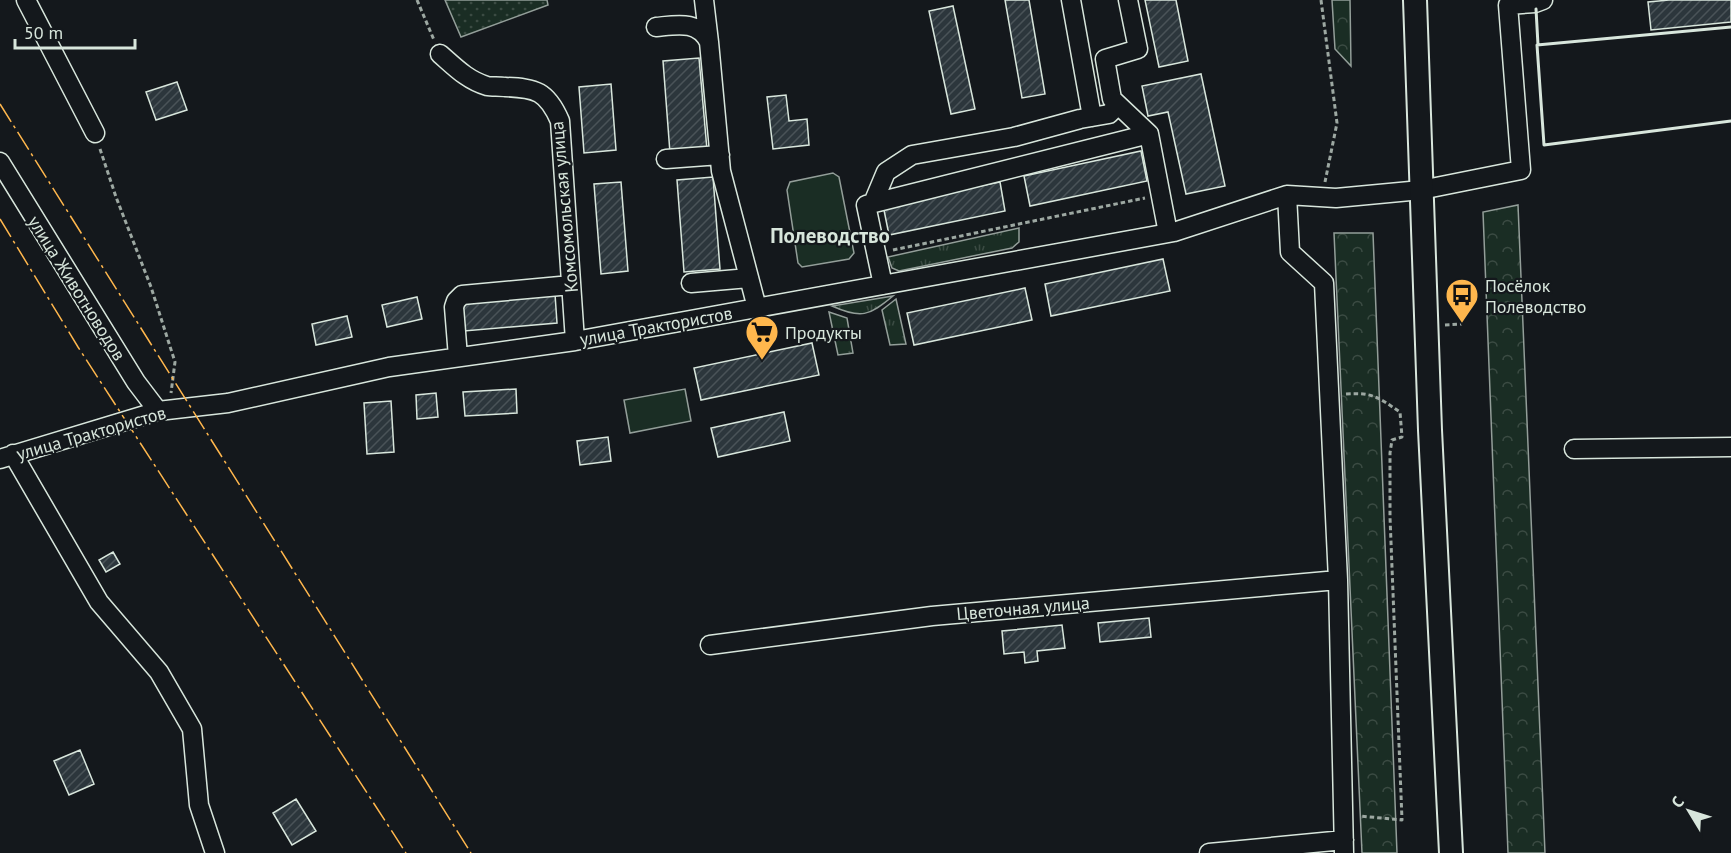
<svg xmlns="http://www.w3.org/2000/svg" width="1731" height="853" font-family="'PT Sans',sans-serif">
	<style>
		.grass { fill: url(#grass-tufts); stroke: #939e99; stroke-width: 1.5 }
		.forest { fill: url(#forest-crowns); stroke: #939e99; stroke-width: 1.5 }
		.garden { fill: url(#garden-dots); stroke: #939e99; stroke-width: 1.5 }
		.pitch { fill: #1a2d24; stroke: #939e99; stroke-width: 1.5 }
		.building { fill: url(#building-hatch); stroke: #d8e6dc; stroke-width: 1.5 }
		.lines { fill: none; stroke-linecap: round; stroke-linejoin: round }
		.minor-casing { stroke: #d8e6dc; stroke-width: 21 }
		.major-casing { stroke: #d8e6dc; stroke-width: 26 }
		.path { stroke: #9da8a2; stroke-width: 3; stroke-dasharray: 4.5 3; stroke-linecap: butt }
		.minor { stroke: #14181c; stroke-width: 18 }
		.major { stroke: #14181c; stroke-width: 22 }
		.wall { stroke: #d8e6dc; stroke-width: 3 }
		.power { stroke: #ffb74d; stroke-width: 1.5; stroke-dasharray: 21 4.5 3 4.5; stroke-linecap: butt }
		.labels { text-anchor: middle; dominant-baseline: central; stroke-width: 4.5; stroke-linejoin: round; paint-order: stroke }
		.street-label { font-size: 18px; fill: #d8e6dc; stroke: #14181c }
		.poi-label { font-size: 18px; fill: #d8e6dc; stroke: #14181c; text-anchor: start }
		.quarter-label { font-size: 21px; font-weight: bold; fill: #d8e6dc; stroke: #14181c }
	</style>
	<defs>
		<pattern id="grass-tufts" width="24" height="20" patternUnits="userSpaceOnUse" patternTransform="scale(1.5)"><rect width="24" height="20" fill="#1a2d24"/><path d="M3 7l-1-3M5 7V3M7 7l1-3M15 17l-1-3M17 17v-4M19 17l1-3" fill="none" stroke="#3b4b43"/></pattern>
		<pattern id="forest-crowns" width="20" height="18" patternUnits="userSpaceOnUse" patternTransform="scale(1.5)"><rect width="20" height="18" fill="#1a2d24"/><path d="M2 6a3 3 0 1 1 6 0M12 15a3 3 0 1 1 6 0" fill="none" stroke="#3b4b43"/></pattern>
		<pattern id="garden-dots" width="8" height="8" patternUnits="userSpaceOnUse" patternTransform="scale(1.5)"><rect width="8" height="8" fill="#1a2d24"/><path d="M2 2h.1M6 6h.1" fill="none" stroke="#3b4b43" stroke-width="1.8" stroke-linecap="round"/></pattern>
		<pattern id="building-hatch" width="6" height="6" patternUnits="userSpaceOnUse" patternTransform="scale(1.5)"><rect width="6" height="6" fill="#2c363c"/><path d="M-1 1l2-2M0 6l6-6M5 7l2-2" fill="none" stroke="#4a5358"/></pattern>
	</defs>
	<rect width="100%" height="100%" fill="#14181c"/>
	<!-- grass -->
	<path class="grass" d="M1019,228v14l-7,6 -113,23 -7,-3 -4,-11z
		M893,296c-24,20 -32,23 -61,10z
		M896,299l10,45 -16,1 -8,-35z
		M829,312l18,6 6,35 -15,2z"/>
	<!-- forest -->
	<path class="forest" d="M1332,0h18l1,66 -16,-17z
		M1518,205l27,648h-37l-25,-641z
		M1334,233h39l24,620h-35z"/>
	<!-- garden -->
	<path class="garden" d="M445,0h102l1,5 -87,32z"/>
	<!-- pitch -->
	<path class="pitch" d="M833,173l6,4 15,76 -5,6 -47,8 -4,-4 -11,-73 3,-8z
		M685,389l6,32 -61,12 -6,-33z"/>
	<!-- building -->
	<path class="building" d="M1005,0h24l16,94 -23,4z
		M1145,0h31l12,61 -29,6z
		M1669,0h62v22l-80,8 -3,-28z
		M953,6l22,103 -24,5 -22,-103z
		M699,58l8,92 -37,3 -7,-92z
		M1201,74l24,112 -39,8 -18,-82 -20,4 -6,-30z
		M177,82l10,28 -31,10 -10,-28z
		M611,84l5,66 -32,3 -5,-66z
		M786,95l3,26 18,-2 2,26 -36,4 -6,-52z
		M1141,151l6,30 -117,25 -6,-30z
		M713,177l7,92 -36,3 -7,-92z
		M621,182l7,89 -27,3 -7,-90z
		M1000,182l5,29 -116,24 -6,-30z
		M1163,259l7,32 -119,25 -6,-32z
		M1025,288l7,32 -118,25 -7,-32z
		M555,294l2,29 -93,8 -2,-29z
		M417,297l5,22 -35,8 -5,-22z
		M347,316l5,21 -36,8 -4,-21z
		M812,343l7,32 -118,25 -7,-32z
		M516,389l1,24 -52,3 -2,-24z
		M436,393l2,24 -21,2 -1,-24z
		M391,401l3,51 -27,2 -3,-51z
		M784,412l6,29 -72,16 -7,-29z
		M608,437l3,24 -31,4 -3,-24z
		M113,552l7,12 -14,8 -7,-12z
		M1149,618l2,19 -51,5 -2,-19z
		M1062,625l3,23 -28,3 1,10 -13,2 -1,-11 -20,2 -2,-23z
		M80,750l14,34 -25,11 -15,-34z
		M296,799l20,32 -24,14 -19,-32z"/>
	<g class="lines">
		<!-- minor casing -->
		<g class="minor-casing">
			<path id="minor" d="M26,0l69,133
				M704,0l5,42
				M1071,0l21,117
				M1128,0l10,49 -33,10 7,40 37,35
				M656,27c21,-2 42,-7 53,15l12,129 36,137
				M440,54c15,13 27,26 47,32 5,1 12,0 18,1 31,1 42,4 55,34l15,220
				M666,159l54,-4
				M0,162l136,220 22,29
				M1287,195l3,57 34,31 14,297 6,273
				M873,203l13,-31 26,-17 102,-18 66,-18 29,-5 9,-9
				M691,283l58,-5
				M883,285l-17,-80 283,-71 19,99
				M458,357l-4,-50 2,-6 6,-6 109,-10
				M1574,449l157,-2
				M13,454l86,148 60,70 33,57 7,76 16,48
				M0,459l158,-48 70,-8 161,-36 186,-26 599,-109 113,-37 49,3 85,-8 100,-20 -13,-165 27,-2 8,-3
				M710,645l222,-29 406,-36
				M1209,853l135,-13"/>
		</g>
		<!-- major casing -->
		<g class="major-casing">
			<path id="major" d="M1415,0l15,430 21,423"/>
		</g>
		<!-- path -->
		<path class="path" d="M417,0l17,40
			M1321,0l16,123 -12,59
			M100,149l16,48 35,90 24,75 -4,31
			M893,250l252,-52
			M1445,325l17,-1
			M1346,394c27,-2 33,4 54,18l2,25 -10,3 -2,13v64l12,303 -42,-4"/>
		<!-- minor -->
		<use href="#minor" class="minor"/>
		<!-- major -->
		<use href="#major" class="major"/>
		<!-- wall -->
		<path class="wall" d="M1536,9l2,36
			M1731,27l-194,18 7,100 187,-24"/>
		<!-- power -->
		<path class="power" d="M0,104l471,749
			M0,219l78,128 328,506"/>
	</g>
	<!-- icons -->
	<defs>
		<g id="bus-pin" transform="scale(1.725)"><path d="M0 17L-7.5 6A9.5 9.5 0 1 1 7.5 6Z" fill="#ffb74d" stroke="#14181c"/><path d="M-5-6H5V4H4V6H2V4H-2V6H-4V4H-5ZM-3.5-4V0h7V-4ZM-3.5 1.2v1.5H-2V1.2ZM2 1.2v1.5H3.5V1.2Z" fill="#111"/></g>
		<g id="supermarket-pin" transform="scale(1.725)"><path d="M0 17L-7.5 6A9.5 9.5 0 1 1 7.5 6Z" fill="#ffb74d" stroke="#14181c"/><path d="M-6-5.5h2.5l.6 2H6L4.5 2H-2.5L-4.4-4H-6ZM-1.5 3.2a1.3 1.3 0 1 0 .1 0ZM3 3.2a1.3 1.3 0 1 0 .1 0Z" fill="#111"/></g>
	</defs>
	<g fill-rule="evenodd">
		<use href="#bus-pin" x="1462" y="295"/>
		<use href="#supermarket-pin" x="762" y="332"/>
	</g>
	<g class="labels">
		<!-- street labels -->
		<g class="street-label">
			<text transform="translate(564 207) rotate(-95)">Комсомольская улица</text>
			<text transform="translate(77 288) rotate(58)">улица Животноводов</text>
			<text transform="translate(656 326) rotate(-10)">улица Трактористов</text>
			<text transform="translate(91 433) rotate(-16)">улица Трактористов</text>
			<text transform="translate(1023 608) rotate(-5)">Цветочная улица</text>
		</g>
		<!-- poi labels -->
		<g class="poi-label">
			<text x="1485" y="285">Посёлок<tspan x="1485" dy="21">Полеводство</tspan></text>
			<text x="785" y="332">Продукты</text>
		</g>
		<!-- quarter labels -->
		<g class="quarter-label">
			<text x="830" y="235">Полеводство</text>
		</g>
	</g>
	<!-- north arrow -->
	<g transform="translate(1689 811) rotate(308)" stroke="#14181c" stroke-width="4.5" paint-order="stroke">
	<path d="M0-4.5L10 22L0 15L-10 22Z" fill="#d8e6dc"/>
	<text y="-9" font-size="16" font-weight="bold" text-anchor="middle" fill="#d8e6dc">С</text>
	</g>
	<!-- scale -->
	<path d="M15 39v9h120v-9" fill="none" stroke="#d8e6dc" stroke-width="3"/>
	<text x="24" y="39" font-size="18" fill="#d8e6dc" stroke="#14181c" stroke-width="4.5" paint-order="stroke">50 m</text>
</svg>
